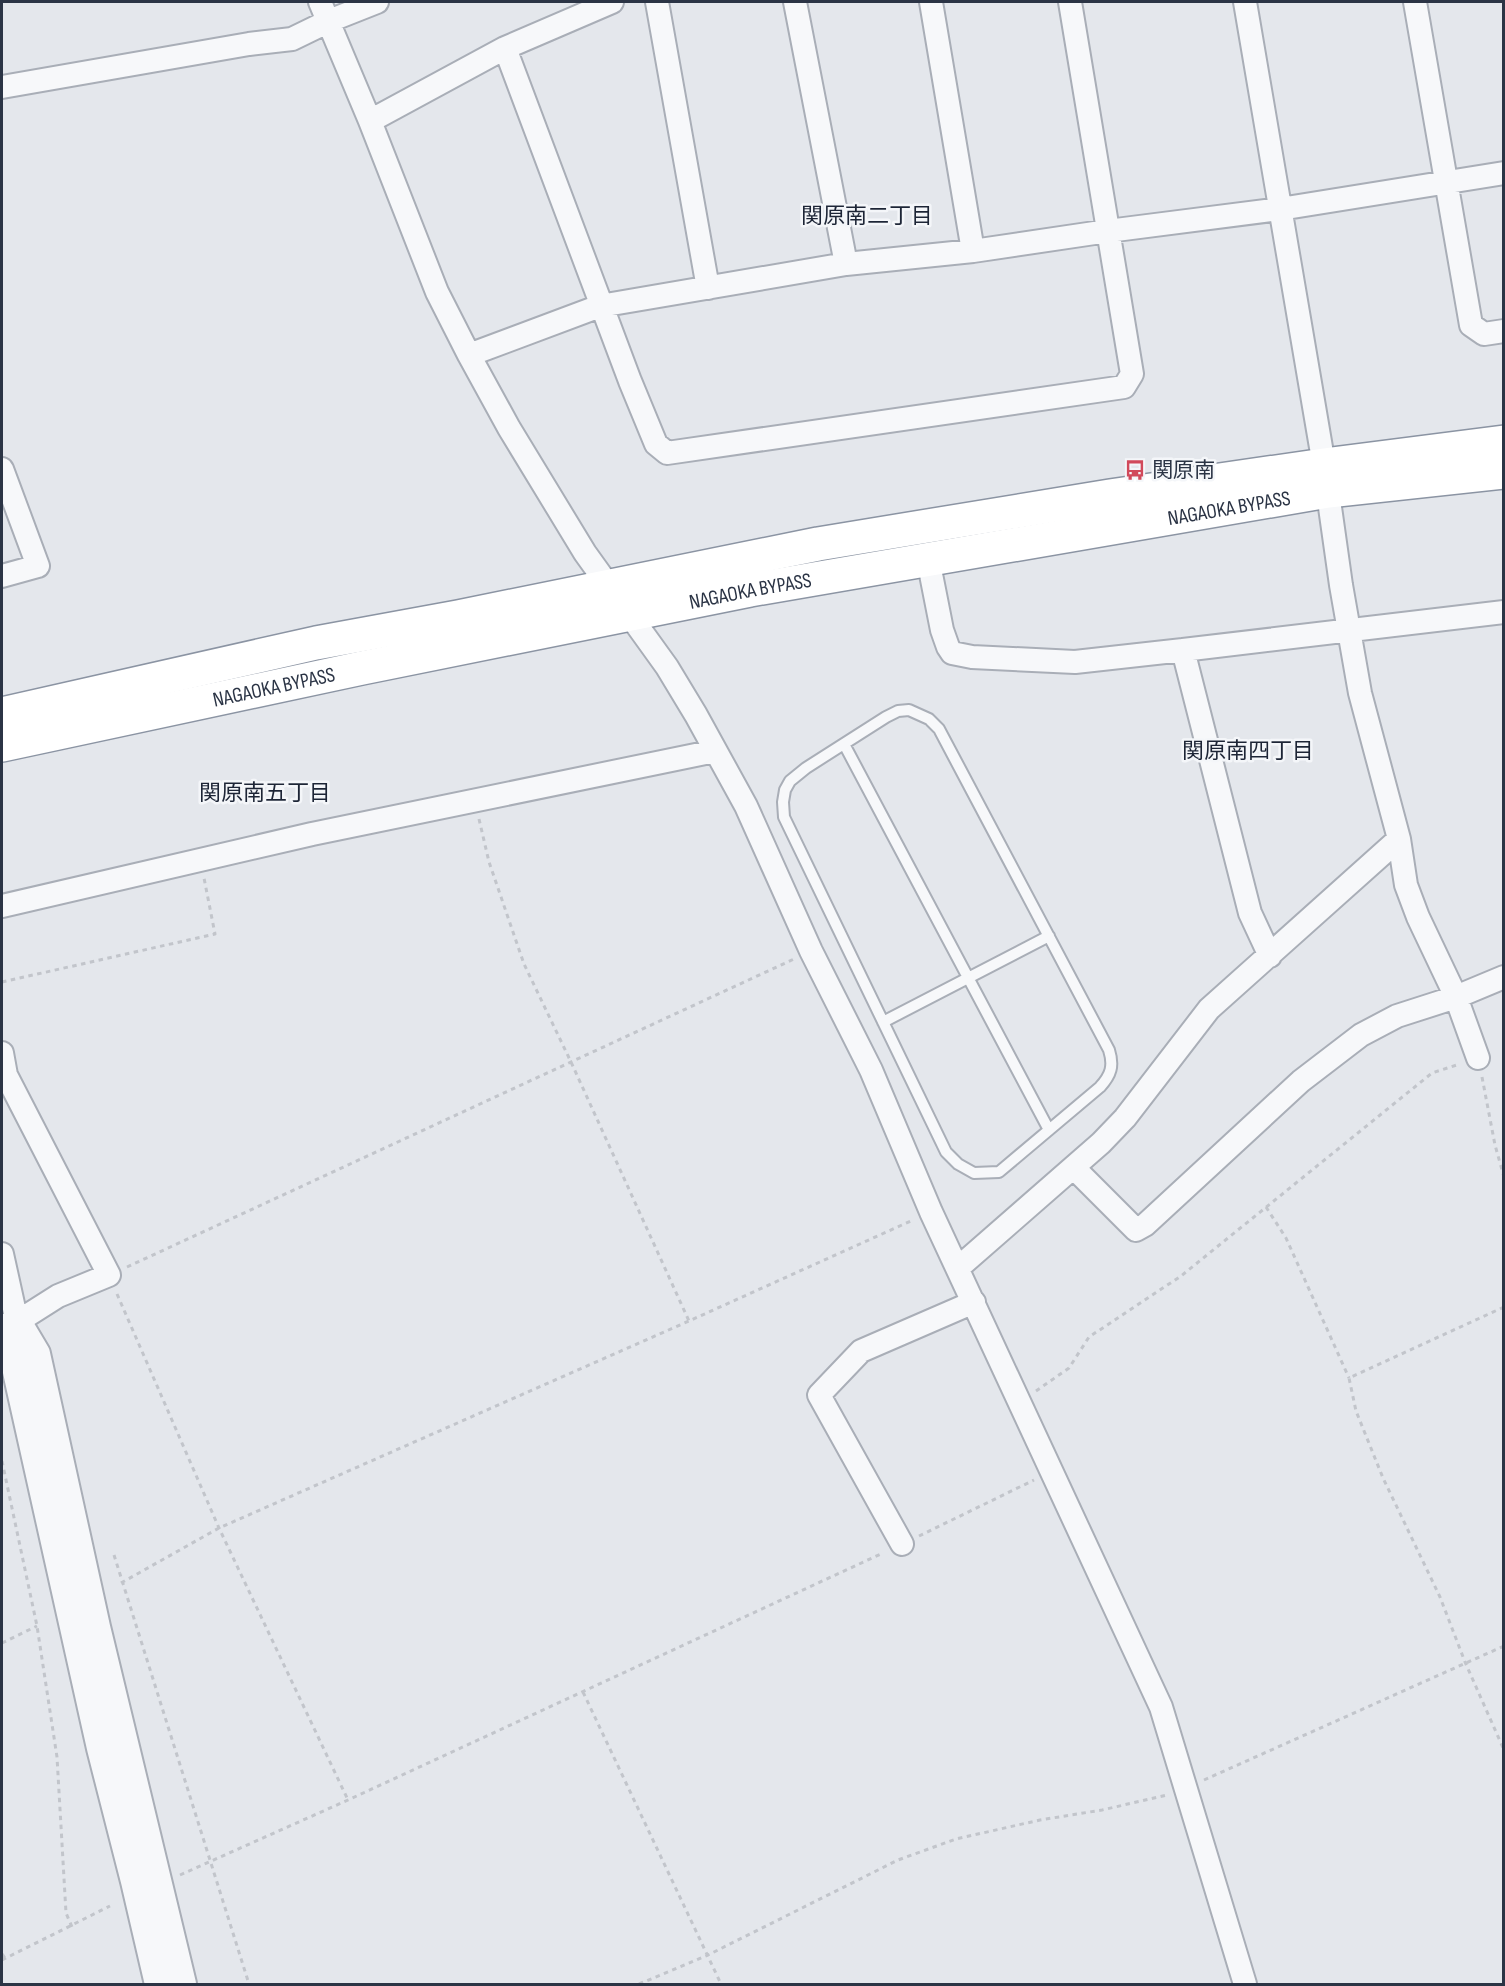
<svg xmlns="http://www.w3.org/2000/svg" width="1505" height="1986" font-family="'Sofia Sans Condensed','Noto Sans JP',sans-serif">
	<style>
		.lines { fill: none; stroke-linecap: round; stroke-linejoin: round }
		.service-casing { stroke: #a9aeb7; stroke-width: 14 }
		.minor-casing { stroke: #a9aeb7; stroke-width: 26 }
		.tertiary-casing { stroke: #a9aeb7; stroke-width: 32 }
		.trunk-casing { stroke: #8b94a3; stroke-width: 36 }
		.path { stroke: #c2c5cb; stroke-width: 3; stroke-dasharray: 4.5 4.5; stroke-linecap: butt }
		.service { stroke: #f7f8fa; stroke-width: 10 }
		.minor { stroke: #f7f8fa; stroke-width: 22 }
		.tertiary { stroke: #f7f8fa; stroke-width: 28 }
		.trunk { stroke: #fff; stroke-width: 33 }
		.labels { text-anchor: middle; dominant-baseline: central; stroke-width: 5; stroke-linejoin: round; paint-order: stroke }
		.poi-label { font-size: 21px; fill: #2b3445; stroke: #f4f6f9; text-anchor: start }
		.street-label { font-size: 21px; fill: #2b3445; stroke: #f4f6f9 }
		.neighbourhood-label { font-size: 22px; fill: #1d2536; stroke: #f4f6f9 }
	</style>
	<rect width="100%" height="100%" fill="#e4e7ec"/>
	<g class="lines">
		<!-- service casing -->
		<g class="service-casing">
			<path id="service" d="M909,710l20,9 10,10 170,321c5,16 2,25 -9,37l-101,85 -25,1 -16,-9 -12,-12 -162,-335 -1,-15 2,-12 5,-9 16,-13 80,-51 12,-6z
				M844,744l205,386
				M883,1022l166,-86"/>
		</g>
		<!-- minor casing -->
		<g class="minor-casing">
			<path id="minor" d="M320,2l50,119 67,171 32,63 40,73 76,125 82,114 29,48 50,91 65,145 60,119 60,142 230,495 84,277
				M657,2l51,286
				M795,2l51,262
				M931,2l42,249
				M1245,2l79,463 17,120 19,108 39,146 7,46 12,32 38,80 22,61
				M1415,2l56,323 13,9 20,-3
				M505,48l125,333 26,63 11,9 457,-66 8,-13 -62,-372
				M2,87l247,-43 43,-5 37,-18 48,-19
				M370,121l135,-73 107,-46
				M469,355l131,-49 246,-42 127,-13 135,-20 172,-22 224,-36
				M2,469l36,97 -36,10
				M928,559l14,71 6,17 4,6 20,4 103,5 108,-12
				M2,906l310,-72 403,-83
				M1270,956l-20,-43 -67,-263 321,-38
				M2,1053l4,22 103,200 -51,21 -41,26 -15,3
				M1074,1168l62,62 9,-5 156,-144 60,-46 36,-19 59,-19 48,-20
				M2,1254l15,68
				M958,1268l143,-125 24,-25 84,-109 190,-170
				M902,1544l-83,-149 42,-44 113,-49"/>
		</g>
		<!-- tertiary casing -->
		<g class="tertiary-casing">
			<path id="tertiary" d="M17,1322l19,32 60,273 86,357
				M17,1322l-1,45 85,381 34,133 24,103"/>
		</g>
		<!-- trunk casing -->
		<g class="trunk-casing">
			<g id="trunk">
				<path d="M2,714l314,-71 142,-26 360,-73 292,-48 214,-31 180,-23"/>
				<path id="s1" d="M2,745l360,-77 388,-78 578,-99 176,-19"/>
			</g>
		</g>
		<!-- path -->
		<path class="path" d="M479,819l10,43 35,102 47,98 118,259
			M2,982l213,-48 -11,-56
			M1482,1077l13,68 9,32
			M1266,1207l20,31 63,140
			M127,1267l667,-308
			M117,1294l102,234 129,272
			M1504,1307l-155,71 7,33 27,67 57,119 25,65 39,88
			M1036,1391l33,-23 20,-31 92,-61 251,-203 28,-9
			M2,1461l35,165 20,131 9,156 6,14
			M919,1536l115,-56
			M114,1555l135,429
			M121,1583l98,-55 470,-207 224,-101
			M2,1643l35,-17
			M583,1692l138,292
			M1204,1780l300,-134
			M180,1875l168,-75 535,-247
			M2,1954l3,4
			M2,1960l108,-54
			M639,1984l69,-29 190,-95 58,-21 84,-19 62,-10 65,-15"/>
		<!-- service -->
		<use href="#service" class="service"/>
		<!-- minor -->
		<use href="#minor" class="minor"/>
		<!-- tertiary -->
		<use href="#tertiary" class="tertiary"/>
		<!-- trunk -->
		<use href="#trunk" class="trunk"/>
	</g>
	<!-- icons -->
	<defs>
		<g id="bus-bare" transform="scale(1.62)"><path d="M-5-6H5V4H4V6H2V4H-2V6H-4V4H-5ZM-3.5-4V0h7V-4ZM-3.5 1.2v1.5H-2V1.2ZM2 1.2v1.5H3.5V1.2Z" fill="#d1495b" stroke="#f4f6f9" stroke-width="2.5" paint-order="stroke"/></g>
	</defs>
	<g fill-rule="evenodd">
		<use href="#bus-bare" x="1135" y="470"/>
	</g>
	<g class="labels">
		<!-- poi labels -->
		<g class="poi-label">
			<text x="1152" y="470">関原南</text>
		</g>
		<!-- street labels -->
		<g class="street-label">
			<text stroke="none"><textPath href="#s1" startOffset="1250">NAGAOKA BYPASS</textPath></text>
			<text stroke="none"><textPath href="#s1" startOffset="764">NAGAOKA BYPASS</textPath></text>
			<text stroke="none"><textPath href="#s1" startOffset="278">NAGAOKA BYPASS</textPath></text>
		</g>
		<!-- neighbourhood labels -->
		<g class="neighbourhood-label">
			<text x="867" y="216">関原南二丁目</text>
			<text x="1248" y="751">関原南四丁目</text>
			<text x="265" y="793">関原南五丁目</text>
		</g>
	</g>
	<!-- border -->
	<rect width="1505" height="1986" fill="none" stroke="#2b3445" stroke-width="6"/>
</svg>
